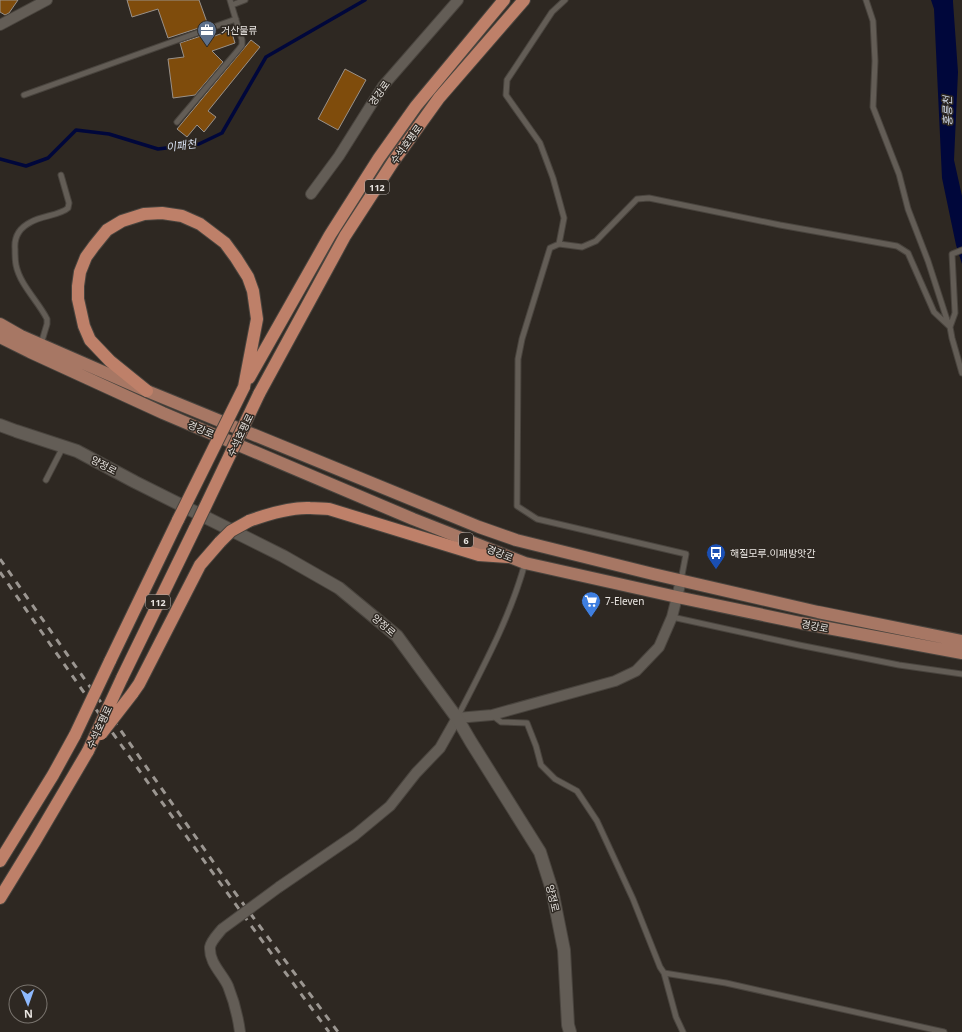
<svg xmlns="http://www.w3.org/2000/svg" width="962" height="1032" font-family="'Noto Sans','Noto Sans KR',sans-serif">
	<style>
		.water { fill: #00073b }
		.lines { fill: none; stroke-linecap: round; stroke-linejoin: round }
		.stream { stroke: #00073b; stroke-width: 3.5 }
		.building { fill: #7f4c0c; stroke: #99918a }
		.service-casing { stroke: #49443e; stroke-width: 7 }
		.minor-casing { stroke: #49443e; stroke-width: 12 }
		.secondary-casing { stroke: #49443e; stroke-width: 14 }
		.primary-casing { stroke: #49443e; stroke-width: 14 }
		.trunk-casing { stroke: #49443e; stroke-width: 14 }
		.service { stroke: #635d56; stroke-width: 5 }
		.minor { stroke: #635d56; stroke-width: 10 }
		.secondary { stroke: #635d56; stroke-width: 12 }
		.primary { stroke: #a77764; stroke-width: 12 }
		.trunk { stroke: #be8069; stroke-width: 12 }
		.rail { stroke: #9b9691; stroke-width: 3; stroke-dasharray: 7 7; stroke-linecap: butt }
		.minor-bridge-casing { stroke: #49443e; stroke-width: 12; stroke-linecap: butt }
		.trunk-bridge-casing { stroke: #49443e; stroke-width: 14; stroke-linecap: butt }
		.minor-bridge { stroke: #635d56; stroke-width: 10 }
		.trunk-bridge { stroke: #be8069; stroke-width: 12 }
		.labels { text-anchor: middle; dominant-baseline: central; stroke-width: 3; stroke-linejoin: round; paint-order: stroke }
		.shield { fill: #2e2822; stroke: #b1aca8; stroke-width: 1 }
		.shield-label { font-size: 9px; font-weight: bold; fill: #e9e5e1 }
		.poi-label { font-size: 10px; fill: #e9e5e1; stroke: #2e2822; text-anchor: start }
		.street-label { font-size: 10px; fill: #e9e5e1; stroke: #2e2822 }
		.water-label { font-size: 11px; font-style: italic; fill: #d5deef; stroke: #2e2822 }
	</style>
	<rect width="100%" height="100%" fill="#2e2822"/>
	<!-- water -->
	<path class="water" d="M931,0h22v2l5,70 -4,88 8,36v68l-6,-19 -14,-67 -8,-169z"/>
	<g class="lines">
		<!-- stream -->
		<path class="stream" d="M0,159l26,7 22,-8 28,-28 33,4 49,15 41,-5 23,-11 44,-76 99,-57"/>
	</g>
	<!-- building -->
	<path class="building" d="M0,0h18l-9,13 -4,2 -5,-3z
		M127,0h72l9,25 -40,13 -10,-29 -26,8z
		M231,30l4,13 -23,8 11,11 -28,33 -22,3 -5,-39 16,-2 -4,-14 30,-10 2,4z
		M251,40l9,7 -52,64 8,6 -12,15 -7,-7 -10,12 -10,-8z
		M345,69l21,11 -28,50 -20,-11z"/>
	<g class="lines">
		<!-- service casing -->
		<g class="service-casing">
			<path id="service" d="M866,0l7,21 2,40 -2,46 26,67 9,35 20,52 21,65
				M232,5l13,-5
				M24,95l212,-76
				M177,122l62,-73 3,-4v-5l-12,-40
				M559,244l5,-26 -11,-40 -13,-35 -34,-48 1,-15 45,-68 13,-12
				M962,250l-10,4 3,59 -5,14 2,11 10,35
				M41,344l6,-20v-5c-9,-18 -27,-34 -31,-54 -1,-5 -1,-11 -1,-16 -1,-12 4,-21 16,-27 10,-6 30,-7 37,-14l1,-5 -8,-28
				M46,480l17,-33
				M681,580l5,-26 -149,-35 -20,-13 1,-147 4,-20 28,-91 9,-4 23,3 14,-6 41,-42 12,-1 131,27 117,21 11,7 26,59 16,15
				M672,617l127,28 100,20 63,9
				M492,715l9,7 26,1 9,23 5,19 14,14 22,12 20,30 36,78 27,68 4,6 62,10 218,49
				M457,718c26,-51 53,-100 68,-155
				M664,973l12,44 7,15"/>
		</g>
		<!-- minor casing -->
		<g class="minor-casing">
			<path id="minor" d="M0,25l47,-25
				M311,194l28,-38 44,-70 75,-86
				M279,887l76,-52 35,-29 26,-33 24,-25 17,-30 35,-3 123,-34 21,-10 23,-24 13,-30 5,-20 4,-17
				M222,929c-4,5 -11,12 -12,18 -1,16 12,26 18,39 6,15 10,31 12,46"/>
		</g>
		<!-- secondary casing -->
		<g class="secondary-casing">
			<path id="secondary" d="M0,425l16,6 61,20 58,31 148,74 56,32 58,48 60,82 14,24 69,110 12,38 12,60 4,75 2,7"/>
		</g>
		<!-- primary casing -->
		<g class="primary-casing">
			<path id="primary" d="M0,324l21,12 126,55 332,136 37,13 137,34 165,38 144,29
				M0,337l30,15 133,61 250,106 112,44 152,34 124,26 161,30"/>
		</g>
		<!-- trunk casing -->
		<g class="trunk-casing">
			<path id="trunk" d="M249,378l81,-143 49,-77 37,-52 88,-106
				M147,391l-37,-30 -20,-21 -6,-14 -6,-27v-13l2,-14 6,-15 8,-11 13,-16 15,-9 22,-7 18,-1 20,3 18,8 25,19 11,15 12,19 5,14 4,28 -13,68
				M259,394l86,-158 48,-74 46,-64 85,-98
				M249,521c19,-7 41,-14 61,-13 7,0 13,1 19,1l150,46 29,2
				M110,661l68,-141
				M122,678l73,-150
				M132,694l7,-10 61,-119 20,-23
				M0,861l53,-86 22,-40
				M0,898l35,-57 53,-90"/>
		</g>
		<!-- service -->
		<use href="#service" class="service"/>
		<!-- minor -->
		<use href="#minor" class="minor"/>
		<!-- secondary -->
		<use href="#secondary" class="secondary"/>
		<!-- primary -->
		<use href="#primary" class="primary"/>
		<!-- trunk -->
		<use href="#trunk" class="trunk"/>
		<!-- rail -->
		<path class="rail" d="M0,559l233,331 105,142
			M0,572c107,155 217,308 329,460"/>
		<!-- minor-bridge casing -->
		<g class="minor-bridge-casing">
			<path id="minor-bridge" d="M222,929l57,-42"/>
		</g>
		<!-- trunk-bridge casing -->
		<g class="trunk-bridge-casing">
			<path id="trunk-bridge" d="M178,520l66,-133
				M195,528l64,-134
				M220,542l11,-11 18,-10
				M101,734l31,-40
				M75,735l35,-74
				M88,751l34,-73"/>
		</g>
		<!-- minor-bridge -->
		<use href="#minor-bridge" class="minor-bridge"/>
		<!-- trunk-bridge -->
		<use href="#trunk-bridge" class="trunk-bridge"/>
	</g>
	<!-- icons -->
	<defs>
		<g id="office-pin" transform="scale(1)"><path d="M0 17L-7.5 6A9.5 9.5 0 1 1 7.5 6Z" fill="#5c6f8a" stroke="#2e2822"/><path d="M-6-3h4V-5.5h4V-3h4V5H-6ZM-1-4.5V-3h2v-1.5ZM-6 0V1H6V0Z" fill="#fff"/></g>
		<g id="bus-pin" transform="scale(1)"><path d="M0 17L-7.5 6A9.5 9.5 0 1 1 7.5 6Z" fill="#1a4fb4" stroke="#2e2822"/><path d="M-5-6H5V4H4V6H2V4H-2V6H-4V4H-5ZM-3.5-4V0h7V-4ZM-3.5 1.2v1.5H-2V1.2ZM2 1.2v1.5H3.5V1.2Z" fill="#fff"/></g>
		<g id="supermarket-pin" transform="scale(1)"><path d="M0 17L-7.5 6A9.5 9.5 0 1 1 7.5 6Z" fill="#3f7fe0" stroke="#2e2822"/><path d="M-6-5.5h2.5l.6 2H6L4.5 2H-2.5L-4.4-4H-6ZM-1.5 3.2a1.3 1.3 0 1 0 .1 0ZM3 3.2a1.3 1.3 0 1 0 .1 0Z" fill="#fff"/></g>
	</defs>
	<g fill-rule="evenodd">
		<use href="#office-pin" x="207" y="30"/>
		<use href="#bus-pin" x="716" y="553"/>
		<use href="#supermarket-pin" x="591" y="601"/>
	</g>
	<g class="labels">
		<!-- shield labels -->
		<g class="shield">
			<rect x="365" y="180" width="24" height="14" rx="3"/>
			<rect x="459" y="533" width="14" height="14" rx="3"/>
			<rect x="146" y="595" width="24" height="14" rx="3"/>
		</g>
		<g class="shield-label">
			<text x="377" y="187">112</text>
			<text x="466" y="540">6</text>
			<text x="158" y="602">112</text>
		</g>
		<!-- poi labels -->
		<g class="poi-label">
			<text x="221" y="30">거산물류</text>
			<text x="730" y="553">해질모루.이패방앗간</text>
			<text x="605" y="601">7-Eleven</text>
		</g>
		<!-- street labels -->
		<g class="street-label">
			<text transform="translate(379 93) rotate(-55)">경강로</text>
			<text transform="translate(406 144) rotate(-54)">수석호평로</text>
			<text transform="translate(201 429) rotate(23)">경강로</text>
			<text transform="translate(240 435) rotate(-64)">수석호평로</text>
			<text transform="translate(104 465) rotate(28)">양정로</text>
			<text transform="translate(500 553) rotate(21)">경강로</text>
			<text transform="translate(384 625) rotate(41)">양정로</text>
			<text transform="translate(815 626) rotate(11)">경강로</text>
			<text transform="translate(99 727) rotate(-65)">수석호평로</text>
			<text transform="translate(553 898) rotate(77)">양정로</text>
		</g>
		<!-- water labels -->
		<g class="water-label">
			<text transform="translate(947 111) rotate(-91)">홍릉천</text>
			<text transform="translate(181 145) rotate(-8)">이패천</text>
		</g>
	</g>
	<!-- north arrow -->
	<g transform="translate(28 1004) rotate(178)"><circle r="19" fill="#2e2822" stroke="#79746e"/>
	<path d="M0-3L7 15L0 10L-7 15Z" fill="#8eb9fd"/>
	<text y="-6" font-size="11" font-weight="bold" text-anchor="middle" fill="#e9e5e1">N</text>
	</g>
</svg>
